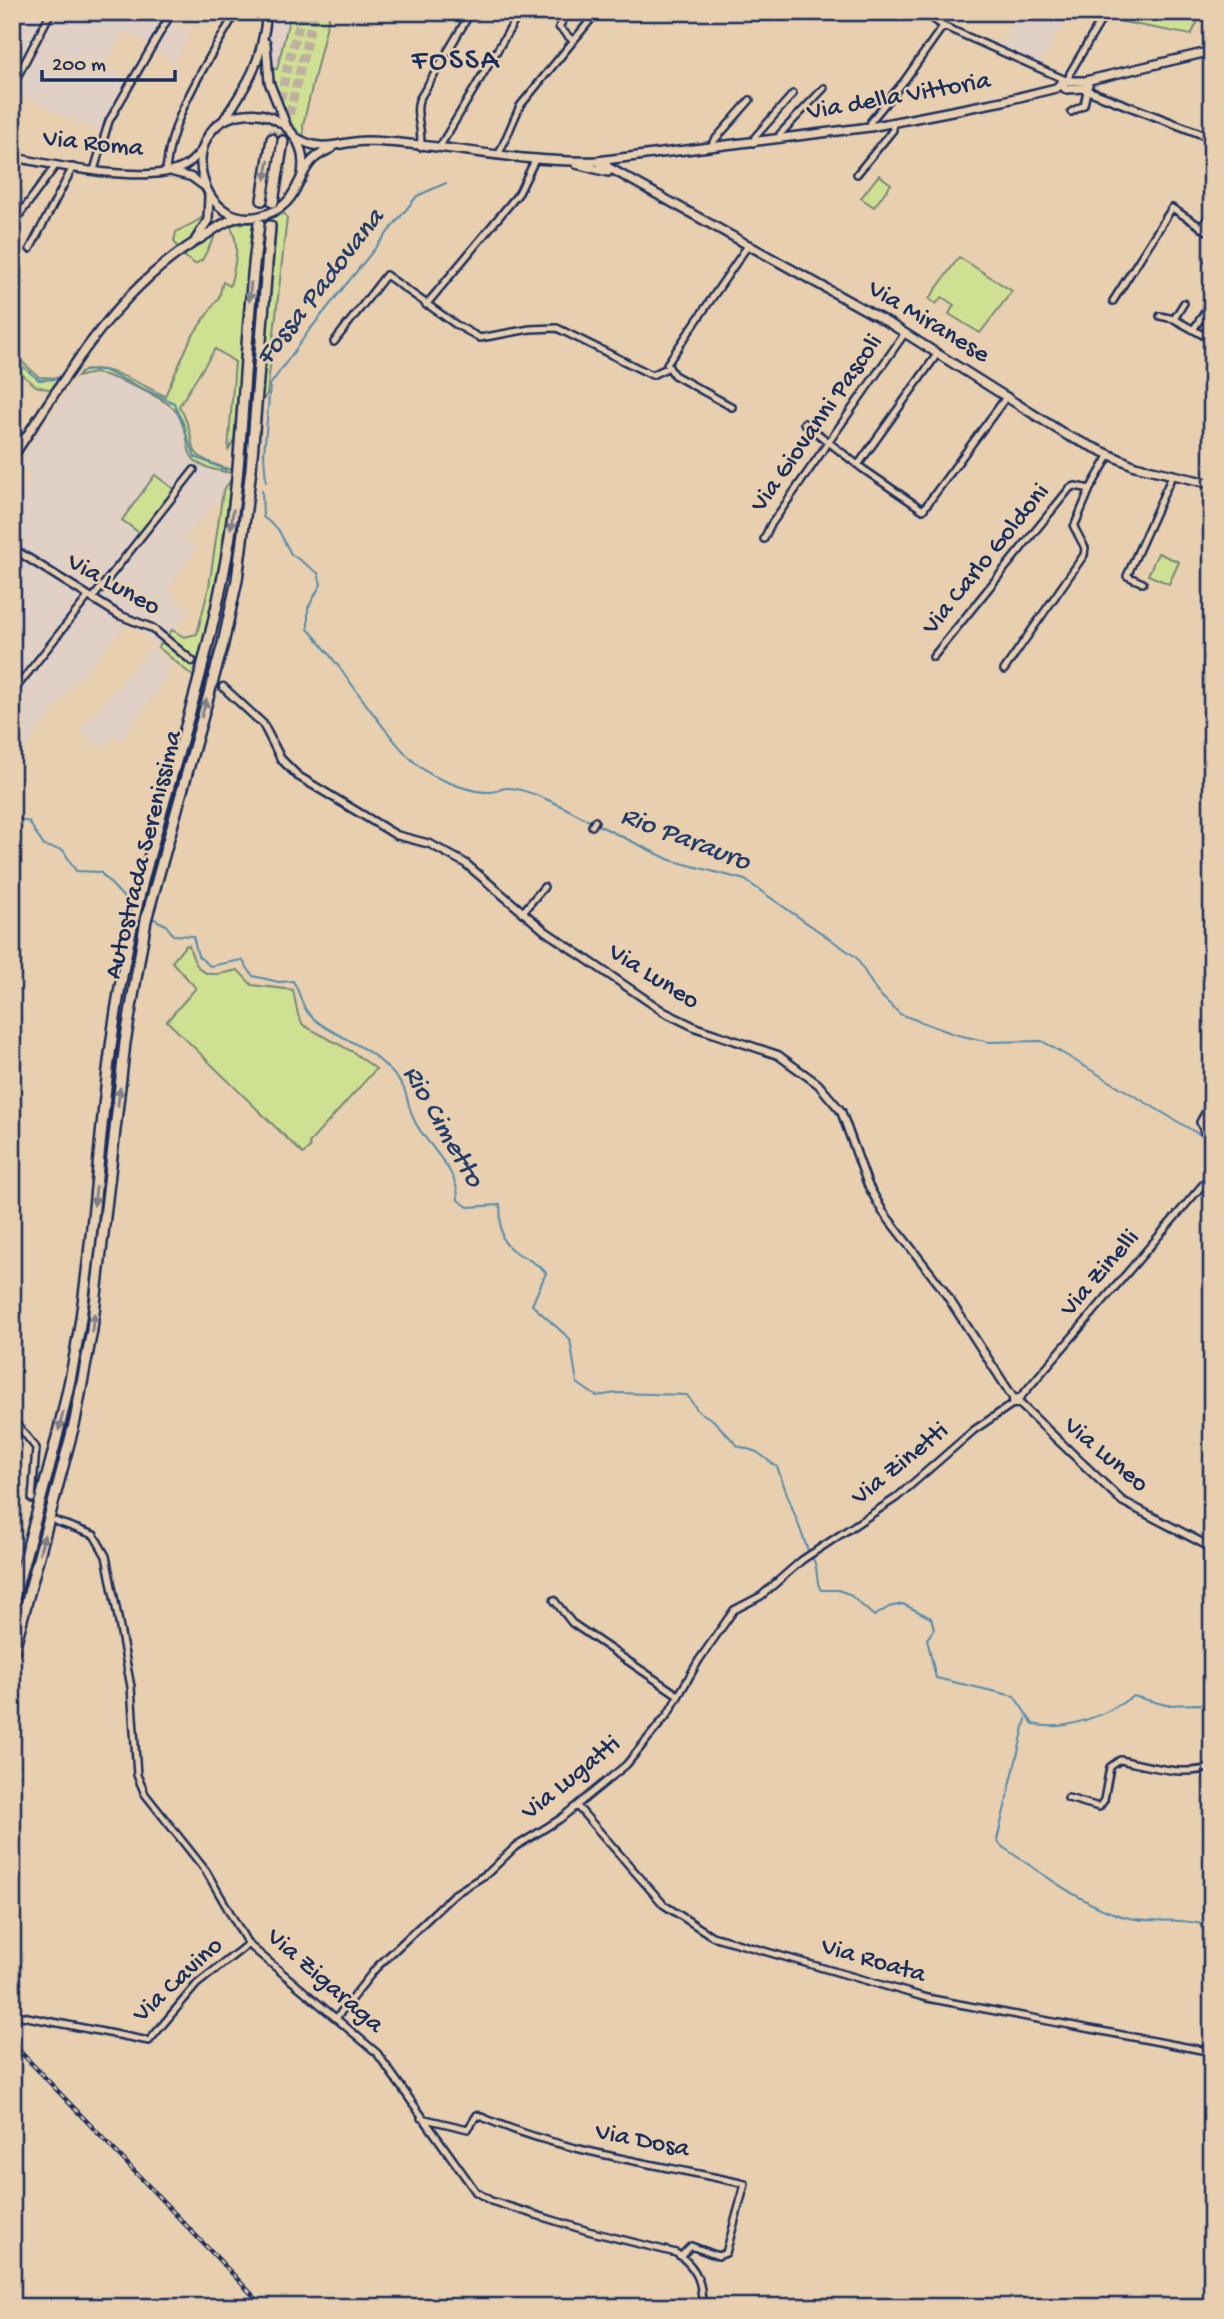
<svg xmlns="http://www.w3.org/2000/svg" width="1224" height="2319" font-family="'Gochi Hand',sans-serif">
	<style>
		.built { fill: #e1d0c6 }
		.green { fill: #d0e093; stroke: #768878; stroke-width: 2 }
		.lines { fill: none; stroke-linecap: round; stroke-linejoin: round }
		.stream { stroke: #568bab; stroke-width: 2 }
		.tertiary-tunnel { stroke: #beafa0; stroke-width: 6; stroke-dasharray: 6 3; stroke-linecap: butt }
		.motorway-tunnel { stroke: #beafa0; stroke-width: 9; stroke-dasharray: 9 4.5; stroke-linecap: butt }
		.minor-casing { stroke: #1b2f5e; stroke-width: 10 }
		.tertiary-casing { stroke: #1b2f5e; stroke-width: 11 }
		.secondary-casing { stroke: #1b2f5e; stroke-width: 12 }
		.motorway-casing { stroke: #1b2f5e; stroke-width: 14 }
		.minor { stroke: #e7cfb0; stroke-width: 5 }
		.tertiary { stroke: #e7cfb0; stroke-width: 6 }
		.secondary { stroke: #e7cfb0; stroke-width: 7 }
		.motorway { stroke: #e7cfb0; stroke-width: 9 }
		.rail-casing { stroke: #1b2f5e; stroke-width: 4.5 }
		.rail { stroke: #e7cfb0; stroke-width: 2; stroke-dasharray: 5; stroke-linecap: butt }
		.oneway { fill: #817f87 }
		.labels { text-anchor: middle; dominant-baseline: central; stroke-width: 5; stroke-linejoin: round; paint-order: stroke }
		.street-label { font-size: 26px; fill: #1b2f5e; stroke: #e7cfb0 }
		.water-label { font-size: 28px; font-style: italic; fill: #253e6b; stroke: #e7cfb0 }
		.quarter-label { font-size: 30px; letter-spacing: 2px; fill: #1b2f5e; stroke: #e7cfb0 }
	</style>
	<rect width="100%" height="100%" fill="#e7cfb0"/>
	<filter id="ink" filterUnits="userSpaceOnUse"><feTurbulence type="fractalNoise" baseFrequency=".0143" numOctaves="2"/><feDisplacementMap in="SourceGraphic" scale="14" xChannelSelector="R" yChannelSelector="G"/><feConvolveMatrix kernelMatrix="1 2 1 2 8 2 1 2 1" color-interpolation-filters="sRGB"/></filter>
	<g filter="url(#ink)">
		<!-- built -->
		<path class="built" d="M12,12h36l-36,69z
			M58,12h91l42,20 -18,32 -17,-16 -32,-17 -19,34 26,18 -23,50 -34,-11 1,-6 -6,2 -53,-25z
			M270,12h21l-14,58 -8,-1 -1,-15z
			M1021,12h50l-34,58 -39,-18z
			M94,373l14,3 61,29 9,10 10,35 7,12 16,8 21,3 -1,7 -14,21 -33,38 13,9 -29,41 21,22 -31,36 -46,-40 -100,-66v-29l20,-37 -14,-10 59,-88z
			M14,557l5,3 2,-3 22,14 -1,4 9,6 3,-2 4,2v5l4,3 3,-3 13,8 2,8 8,6 5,-4 32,22 -58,66 -55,72z
			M152,647l20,17 -12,23 -40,53 -5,-5 -13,14 -22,-19z"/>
		<!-- green -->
		<path class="green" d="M291,12h39l-27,113 1,15 -21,-27 -14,-44h8z
			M1111,12h101v4l-13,3 -8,16 -84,-16z
			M879,175l12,9 -17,23 -13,-9z
			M200,188c18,24 -2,46 -21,61l-5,-8 2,-9c19,-12 42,-12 24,-44z
			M284,213l3,5 -20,176 -7,11 16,-178 -23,-4 -19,217 -6,11 7,-89 -20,-13 -36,57c25,41 -5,47 53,64v3c-67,-9 -29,-34 -59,-65 -12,-12 -51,-27 -68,-33l-11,-2 -17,4c16,-23 68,10 88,19l26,-58 28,-41 4,-15 7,4c5,-21 11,-41 0,-61l34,-4z
			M212,235l2,3 -12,22 -7,4 -11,-8z
			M959,257l53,34 -32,42 -31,-19 5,-9 -12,-8 -6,7 -7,-5z
			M12,353l27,24 20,1 -7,12 -16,-4 -24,-20z
			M155,475l20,15 -34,44 -19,-14z
			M231,480l-13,101 -24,96 -36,-30 14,-17 12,7 13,-3 12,-47 14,-96z
			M1158,553l21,9 -10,22 -21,-9z
			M189,945c8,33 19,32 49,25l14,15 41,5 5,25 5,10 50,27 23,17 -67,74 1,5 -7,6 -136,-133 29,-33 -24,-26 13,-16z"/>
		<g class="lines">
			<!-- stream -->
			<path class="stream" d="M12,358l27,22 20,-1
				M84,371l19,-1 71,33 21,54 31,13
				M266,482l-2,-28 6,-69 38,-53 109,-136 29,-13
				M262,490l1,27 15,12 13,25 27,19 3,11 -13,24v21c35,35 88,130 126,147 15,7 40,17 57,16 5,0 10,-4 15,-4 21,-1 66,23 85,34
				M12,817l17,5 15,24 19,4 13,21 24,1 26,28
				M596,824l74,36 75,20 111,77 21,35 23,22 54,20 35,8 53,-1 170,101
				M154,919l12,6 7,10 20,1 5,20 12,10 32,-6 11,16 26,6 14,-1c7,10 8,25 16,33 17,18 45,26 64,41 11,9 27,23 32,36 3,10 5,21 10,31 13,25 44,48 43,78l10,7 32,-2c1,9 0,26 3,34 8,17 32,19 43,34l-14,32 38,34 7,44 19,13 21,-3 70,2 11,16 15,9 25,26 19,6 20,15 32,86
				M812,1557c8,12 2,23 9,33h17l11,4 25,22 15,-9 14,-3 28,14 3,11 -7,10 9,39 78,18 19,28c31,9 75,-10 100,-28l33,9 33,-1 13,4
				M1026,1719l-29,121 4,6c36,23 83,61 124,71 26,7 51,0 76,7l7,12 4,20"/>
			<!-- tertiary-tunnel -->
			<path class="tertiary-tunnel" d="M192,661l31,26"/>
			<!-- motorway-tunnel -->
			<path class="motorway-tunnel" d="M272,139l16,-76 15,-51
				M283,141l31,-129"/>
			<!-- minor casing -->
			<g class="minor-casing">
				<path id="minor" d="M568,12l-9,15 14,14
					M923,12l20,14 125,55 2,-8 36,-61
					M12,87l39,-75
					M1071,112l13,-7 3,-14
					M870,127l1,-6 34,-41 38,-54
					M780,139v-5l44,-46
					M753,143l2,-6 38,-43
					M420,147c4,-18 -6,-30 -1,-47l52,-88
					M714,147l-1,-5 37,-42
					M439,148l81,-136
					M499,154l21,-48 77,-94
					M94,170l15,-49 63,-109
					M166,172c4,-57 43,-112 70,-160
					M857,174l36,-44 -1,-7
					M12,225l44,-60
					M1201,228l11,-16
					M30,249l43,-82
					M1212,257l-3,4 3,2
					M12,279l6,3
					M1113,301l59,-93 40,26
					M1184,303l-10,16 38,21
					M426,305l93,-112 17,-35
					M1160,316l14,3
					M1193,330l19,-29
					M334,342l52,-67 69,49 25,14 50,-9 27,-1 95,47 15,-7
					M732,407l-58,-32 -7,-11 82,-120
					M804,423l59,46 60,41 84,-114
					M858,465l80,-112
					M764,539l6,-13 135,-193
					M1143,583l-16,-7 45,-100
					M92,599l102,-129
					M933,657l137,-169 5,-2 15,3
					M1004,670l80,-115 1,-7 -11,-21 16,-38 19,-33
					M12,693l76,-96
					M592,826l3,-5
					M522,913l22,-26
					M1212,1101l-12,21 4,10 8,6
					M1019,1399l193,-225
					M12,1418l24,30 -4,51
					M55,1521l39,14 12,21 10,51 15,80 6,88 8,19 61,77 42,73 129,109 99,139 15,9 97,30 88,22c20,13 28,30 25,54
					M554,1600l18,23 106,72
					M1068,1798l31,9 5,-7 6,-33 10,-7c29,6 63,17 92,7
					M577,1806l87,99 48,31 215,62 285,54
					M12,2014l137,27 48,-57 51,-40
					M337,2017l39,-49 77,-73 35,-22 27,-26 45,-28 66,-54 42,-51 31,-54 35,-50 27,-14 41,-36 94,-62 78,-68 40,-27
					M421,2118l47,11 9,-14c85,38 178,48 268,69l-19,69 -8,3 -27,-10 -10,10"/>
			</g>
			<!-- tertiary casing -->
			<g class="tertiary-casing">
				<path id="tertiary" d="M1081,88l131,50
					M12,157c42,8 134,28 171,10 9,-4 14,-12 20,-19
					M172,172l19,5 14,10
					M12,548l107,67 33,13 40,33
					M223,687l40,37 18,35 17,17 98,59 34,9 35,19 80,68 119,81 33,16 81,27 40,29 23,27 27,74 15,27 59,76 72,111
					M1018,1398l1,5 -5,1 -1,-4z
					M1019,1403l103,98 90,47"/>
			</g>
			<!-- secondary casing -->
			<g class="secondary-casing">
				<path id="secondary" d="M266,43l3,39 17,43
					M1085,81l127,-30
					M223,121c27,-40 39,-59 44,-109
					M295,137c29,18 43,4 72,4 77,2 153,23 230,20l273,-34 133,-26 53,-13 8,-7h21l3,4 -3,3 -19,1 -6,-5
					M597,161l295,164 176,111 67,30 77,18
					M576,164l32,8
					M301,179c5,-20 0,-40 -16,-53 -12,-10 -26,-14 -40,-12 -75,8 -46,130 27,98 24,-10 24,-31 38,-49 5,-7 14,-11 22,-15
					M196,239l12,-19 1,-25
					M12,458c54,-80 101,-166 186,-218 14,-8 25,-19 41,-23"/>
			</g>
			<!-- motorway casing -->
			<g class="motorway-casing">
				<path id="motorway" d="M262,200l10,-61
					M273,202l10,-61
					M12,1606c24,-92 52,-182 67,-275 18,-114 21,-230 41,-344 24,-140 76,-272 103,-411 23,-116 19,-235 36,-352
					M12,1657l63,-236 17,-91 33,-287 21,-123 77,-276 14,-64 14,-111 19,-243"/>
			</g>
			<!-- minor -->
			<use href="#minor" class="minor"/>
			<!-- tertiary -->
			<use href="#tertiary" class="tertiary"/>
			<!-- secondary -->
			<use href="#secondary" class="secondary"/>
			<!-- motorway -->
			<use href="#motorway" class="motorway"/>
			<!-- rail casing -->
			<g class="rail-casing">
				<path id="rail" d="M12,2043l252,264"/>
			</g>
			<!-- rail -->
			<use href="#rail" class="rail"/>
		</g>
		<!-- one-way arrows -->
		<defs><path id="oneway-solid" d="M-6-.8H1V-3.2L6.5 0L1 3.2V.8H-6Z" transform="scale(1.75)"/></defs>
		<g class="oneway">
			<use href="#oneway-solid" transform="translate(267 170) rotate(99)"/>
			<use href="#oneway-solid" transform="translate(250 292) rotate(95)"/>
			<use href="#oneway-solid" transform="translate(232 519) rotate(98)"/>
			<use href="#oneway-solid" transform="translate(204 708) rotate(-74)"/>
			<use href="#oneway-solid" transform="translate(119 1097) rotate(-83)"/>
			<use href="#oneway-solid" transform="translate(95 1196) rotate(96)"/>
			<use href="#oneway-solid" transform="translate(93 1323) rotate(-82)"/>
			<use href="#oneway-solid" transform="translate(61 1421) rotate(104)"/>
			<use href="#oneway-solid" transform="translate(42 1544) rotate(-75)"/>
		</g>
	</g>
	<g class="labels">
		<!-- street labels -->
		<g class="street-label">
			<text transform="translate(899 98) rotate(-10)">Via della Vittoria</text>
			<text transform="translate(93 145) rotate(6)">Via Roma</text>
			<text transform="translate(928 323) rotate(31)">Via Miranese</text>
			<text transform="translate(818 424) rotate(-55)">Via Giovanni Pascoli</text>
			<text transform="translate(987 560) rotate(-51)">Via Carlo Goldoni</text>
			<text transform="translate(113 586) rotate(29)">Via Luneo</text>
			<text transform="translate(145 855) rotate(-76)">Autostrada Serenissima</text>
			<text transform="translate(653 978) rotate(32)">Via Luneo</text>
			<text transform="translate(1101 1274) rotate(-49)">Via Zinelli</text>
			<text transform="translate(1105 1456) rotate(40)">Via Luneo</text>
			<text transform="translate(901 1465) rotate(-39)">Via Zinetti</text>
			<text transform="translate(572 1779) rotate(-39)">Via Lugatti</text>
			<text transform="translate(873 1962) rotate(16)">Via Roata</text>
			<text transform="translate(179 1981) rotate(-43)">Via Cavino</text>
			<text transform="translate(324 1982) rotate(41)">Via Zigaraga</text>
			<text transform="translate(642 2142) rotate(11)">Via Dosa</text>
		</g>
		<!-- water labels -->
		<g class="water-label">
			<text transform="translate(321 288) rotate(-52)">Fossa Padovana</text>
			<text transform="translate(685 840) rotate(21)">Rio Parauro</text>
			<text transform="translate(442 1127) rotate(60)">Rio Cimetto</text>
		</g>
		<!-- quarter labels -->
		<g class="quarter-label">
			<text x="456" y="62">FOSSA</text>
		</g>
	</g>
	<!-- margin -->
	<rect width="1224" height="2319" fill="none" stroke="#e7cfb0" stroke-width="42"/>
	<rect x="21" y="21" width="1182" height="2277" fill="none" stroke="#1b2f5e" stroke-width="2.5" filter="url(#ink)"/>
	<!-- scale -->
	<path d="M42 70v10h133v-10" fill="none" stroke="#1b2f5e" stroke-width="3.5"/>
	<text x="52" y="70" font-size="21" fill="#1b2f5e" stroke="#e7cfb0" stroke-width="5" paint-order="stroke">200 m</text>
</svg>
